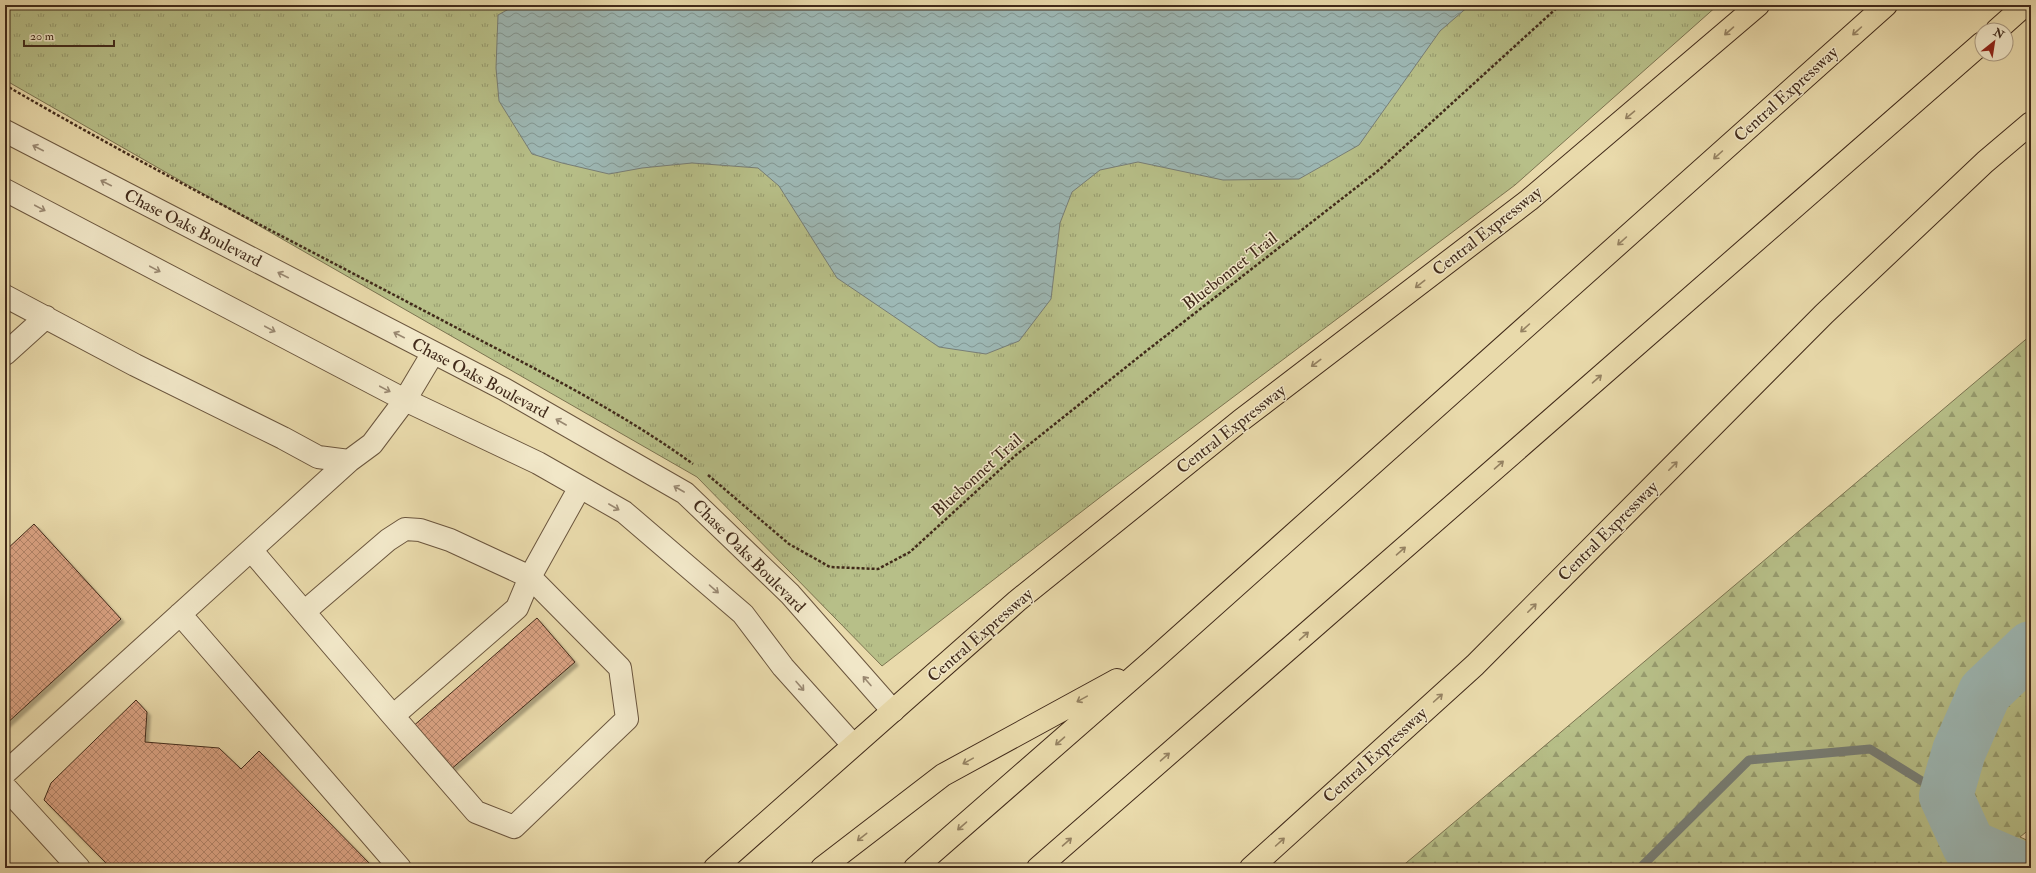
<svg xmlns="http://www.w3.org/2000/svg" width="2036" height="873" font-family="'IM FELL Double Pica',serif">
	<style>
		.grass { fill: url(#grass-tufts); stroke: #7c7451 }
		.forest { fill: url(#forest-firs); stroke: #7c7451 }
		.water { fill: url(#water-waves); stroke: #787f77 }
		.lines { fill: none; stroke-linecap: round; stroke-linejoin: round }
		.stream { stroke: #787f77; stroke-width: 9 }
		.river { stroke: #9db8b5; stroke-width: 54 }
		.building { fill: url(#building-cross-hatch); stroke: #412a1a; filter: url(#shadow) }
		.minor-casing { stroke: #6b563e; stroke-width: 24 }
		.major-casing { stroke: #412a1a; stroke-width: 24 }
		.highway-casing { stroke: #412a1a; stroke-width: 24 }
		.path { stroke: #412a1a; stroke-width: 2.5; stroke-dasharray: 3 2; stroke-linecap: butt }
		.minor { stroke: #f1e7c8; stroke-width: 22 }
		.major { stroke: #e9daab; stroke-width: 22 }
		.highway { stroke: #e9daab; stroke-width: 22 }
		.oneway { stroke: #958262 }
		.oneway2 { stroke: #998871 }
		.labels { text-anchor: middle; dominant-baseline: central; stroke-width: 3; stroke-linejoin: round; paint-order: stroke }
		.street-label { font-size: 17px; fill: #412a1a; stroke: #f1e7c8 }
	</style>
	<defs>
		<pattern id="grass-tufts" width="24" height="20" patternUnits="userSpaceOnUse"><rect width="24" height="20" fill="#b7bf88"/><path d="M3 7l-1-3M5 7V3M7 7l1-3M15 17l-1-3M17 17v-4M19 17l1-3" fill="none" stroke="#969b6e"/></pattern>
		<pattern id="forest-firs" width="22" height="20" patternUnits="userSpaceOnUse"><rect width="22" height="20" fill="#b7bf88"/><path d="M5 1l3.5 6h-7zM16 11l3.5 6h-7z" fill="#969b6e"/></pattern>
		<pattern id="water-waves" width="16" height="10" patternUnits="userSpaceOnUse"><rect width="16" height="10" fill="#9db8b5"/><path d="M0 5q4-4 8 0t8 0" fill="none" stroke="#829692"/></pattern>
		<pattern id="building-cross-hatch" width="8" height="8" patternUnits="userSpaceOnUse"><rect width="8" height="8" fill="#dba384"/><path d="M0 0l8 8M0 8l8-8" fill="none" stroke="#b3856b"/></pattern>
		<filter id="shadow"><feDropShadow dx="3.5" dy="3.5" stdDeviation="1" flood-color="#0004"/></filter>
	</defs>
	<rect width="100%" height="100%" fill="#e9daab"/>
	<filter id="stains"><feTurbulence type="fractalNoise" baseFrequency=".005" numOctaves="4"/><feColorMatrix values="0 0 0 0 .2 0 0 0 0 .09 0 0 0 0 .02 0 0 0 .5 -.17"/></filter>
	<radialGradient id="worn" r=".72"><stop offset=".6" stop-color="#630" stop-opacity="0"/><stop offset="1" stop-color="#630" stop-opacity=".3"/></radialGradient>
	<!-- grass -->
	<path class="grass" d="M5,5h1713l-203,180 -408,307 -225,174 -185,-189 -692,-397z"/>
	<!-- forest -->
	<path class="forest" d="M2031,335v493l-11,9 11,5v26h-631z"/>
	<!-- water -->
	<path class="water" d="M516,5h954l-30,26 -81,114 -60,34 -76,1 -85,-18 -38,8 -28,22 -12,31 -9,76 -32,42 -33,13 -47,-7 -102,-69 -58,-92 -21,-18 -66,-5 -50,5 -33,6 -47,-11 -30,-9 -33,-53 -3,-33 2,-53z"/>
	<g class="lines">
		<!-- stream -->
		<path class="stream" d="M2013,865l18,-7
			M1640,868l109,-108 121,-11 76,47"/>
		<!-- river -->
		<path class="river" d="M2020,868l-51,-22 -23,-50 13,-45 26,-59 46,-44"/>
	</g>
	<!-- building -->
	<path class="building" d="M34,524l87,95 -116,106v-174z
		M537,618l38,44 -126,109 -38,-43z
		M136,700l11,12 -2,30 74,6 22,21 18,-18 115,117h-263l-67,-68 7,-17z"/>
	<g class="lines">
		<!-- minor casing -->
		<g class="minor-casing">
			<path id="minor" d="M5,131l499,258 181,104 105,101 103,117
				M5,190l400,210 133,63 86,49 119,102 40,53 70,78
				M5,296l130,69 148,73 35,19 31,4 23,-17 33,-44 28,-47
				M5,354l41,-37
				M251,550l142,166 124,-108 13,-31 50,-90
				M304,612l84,-72 17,-11 15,1 30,10 80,37 90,91 7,51 -113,108 -38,-15 -83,-96
				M180,614l220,254
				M5,773l344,-312
				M5,787l74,81"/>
		</g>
		<!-- major casing -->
		<g class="major-casing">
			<path id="major" d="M715,868l302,-267 223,-180 289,-221 229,-195
				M1251,868l224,-203 349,-351 161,-152 46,-39"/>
		</g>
		<!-- highway casing -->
		<g class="highway-casing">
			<path id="highway" d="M1997,30l28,-25
				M822,868l121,-93 174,-95
				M915,868l238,-208 733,-655
				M1038,868l944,-825"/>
		</g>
		<!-- path -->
		<path class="path" d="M5,85c141,82 287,156 431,232 87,46 177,89 257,147
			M708,475l81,69 41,23 48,2 32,-17 106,-97 129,-103 235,-183 180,-164"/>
		<!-- minor -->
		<use href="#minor" class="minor"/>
		<!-- major -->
		<use href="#major" class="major"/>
		<!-- highway -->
		<use href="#highway" class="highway"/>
	</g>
	<!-- one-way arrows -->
	<defs><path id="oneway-shaft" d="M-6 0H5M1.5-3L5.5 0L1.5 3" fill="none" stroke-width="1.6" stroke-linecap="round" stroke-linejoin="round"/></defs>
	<g class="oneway">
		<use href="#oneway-shaft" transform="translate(1729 31) rotate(139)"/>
		<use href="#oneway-shaft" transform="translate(1857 31) rotate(138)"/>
		<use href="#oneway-shaft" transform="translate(1630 115) rotate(140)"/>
		<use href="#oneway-shaft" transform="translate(1718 155) rotate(138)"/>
		<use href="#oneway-shaft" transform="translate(1622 241) rotate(138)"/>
		<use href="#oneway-shaft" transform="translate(1420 284) rotate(142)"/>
		<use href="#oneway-shaft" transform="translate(1525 328) rotate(138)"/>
		<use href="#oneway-shaft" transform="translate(1316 363) rotate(143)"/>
		<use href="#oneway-shaft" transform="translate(1597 379) rotate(-41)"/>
		<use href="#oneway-shaft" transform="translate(1499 465) rotate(-41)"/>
		<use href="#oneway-shaft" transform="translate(1673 466) rotate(-45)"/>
		<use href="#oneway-shaft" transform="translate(1401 551) rotate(-41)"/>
		<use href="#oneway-shaft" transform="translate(1532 608) rotate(-45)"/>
		<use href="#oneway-shaft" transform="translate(1304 636) rotate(-41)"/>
		<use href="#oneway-shaft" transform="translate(1438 698) rotate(-42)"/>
		<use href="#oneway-shaft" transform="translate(1082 699) rotate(151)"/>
		<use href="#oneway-shaft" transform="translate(1060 741) rotate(139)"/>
		<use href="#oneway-shaft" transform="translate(1165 757) rotate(-41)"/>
		<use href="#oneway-shaft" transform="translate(968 761) rotate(151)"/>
		<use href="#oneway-shaft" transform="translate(962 826) rotate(139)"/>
		<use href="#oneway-shaft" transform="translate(862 837) rotate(142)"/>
		<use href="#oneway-shaft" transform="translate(1067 842) rotate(-41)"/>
		<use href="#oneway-shaft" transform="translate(1280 842) rotate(-42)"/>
	</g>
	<g class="oneway2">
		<use href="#oneway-shaft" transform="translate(38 148) rotate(-153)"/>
		<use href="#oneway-shaft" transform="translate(106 183) rotate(-153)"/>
		<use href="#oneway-shaft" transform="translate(40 208) rotate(28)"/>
		<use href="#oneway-shaft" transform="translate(155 269) rotate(28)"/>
		<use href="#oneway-shaft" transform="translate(283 275) rotate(-153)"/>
		<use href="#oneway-shaft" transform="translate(270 329) rotate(28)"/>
		<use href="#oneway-shaft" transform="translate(399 335) rotate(-153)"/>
		<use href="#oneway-shaft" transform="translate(385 389) rotate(28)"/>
		<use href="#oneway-shaft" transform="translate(561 422) rotate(-150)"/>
		<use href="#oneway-shaft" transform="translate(679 489) rotate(-150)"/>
		<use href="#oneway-shaft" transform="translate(614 507) rotate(30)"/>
		<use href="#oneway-shaft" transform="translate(714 589) rotate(41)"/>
		<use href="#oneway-shaft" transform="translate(867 681) rotate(-131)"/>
		<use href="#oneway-shaft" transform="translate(800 686) rotate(49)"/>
	</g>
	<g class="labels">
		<!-- street labels -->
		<g class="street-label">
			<text transform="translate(1786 94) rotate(-42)">Central Expressway</text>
			<text transform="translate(193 228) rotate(27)">Chase Oaks Boulevard</text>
			<text transform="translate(1487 231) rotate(-38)">Central Expressway</text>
			<text transform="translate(1230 271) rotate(-38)">Bluebonnet Trail</text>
			<text transform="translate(480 378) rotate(28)">Chase Oaks Boulevard</text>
			<text transform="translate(1231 429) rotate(-38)">Central Expressway</text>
			<text transform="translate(977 475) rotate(-42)">Bluebonnet Trail</text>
			<text transform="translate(1608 531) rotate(-45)">Central Expressway</text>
			<text transform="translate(749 556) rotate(45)">Chase Oaks Boulevard</text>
			<text transform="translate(980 635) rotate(-41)">Central Expressway</text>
			<text transform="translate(1375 755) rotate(-42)">Central Expressway</text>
		</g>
	</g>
	<!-- margin -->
	<rect width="2036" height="873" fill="none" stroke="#e9daab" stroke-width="20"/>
	<rect x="6" y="6" width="2024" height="861" fill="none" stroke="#412a1a" stroke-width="2"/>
	<rect x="10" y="10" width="2016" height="853" fill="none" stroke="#412a1a"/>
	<!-- north arrow -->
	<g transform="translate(1994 42) rotate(30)"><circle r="19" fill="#f1e7c8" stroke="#ab9b82"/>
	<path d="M0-3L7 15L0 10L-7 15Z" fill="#8f2418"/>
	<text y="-6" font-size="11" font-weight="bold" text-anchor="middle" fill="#412a1a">N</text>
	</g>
	<!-- scale -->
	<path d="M24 40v6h90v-6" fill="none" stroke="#412a1a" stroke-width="2"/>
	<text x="30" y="40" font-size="12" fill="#412a1a" stroke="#f1e7c8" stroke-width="3" paint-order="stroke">20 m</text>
	<rect width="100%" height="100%" filter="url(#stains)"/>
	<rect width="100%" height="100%" fill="url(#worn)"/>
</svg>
